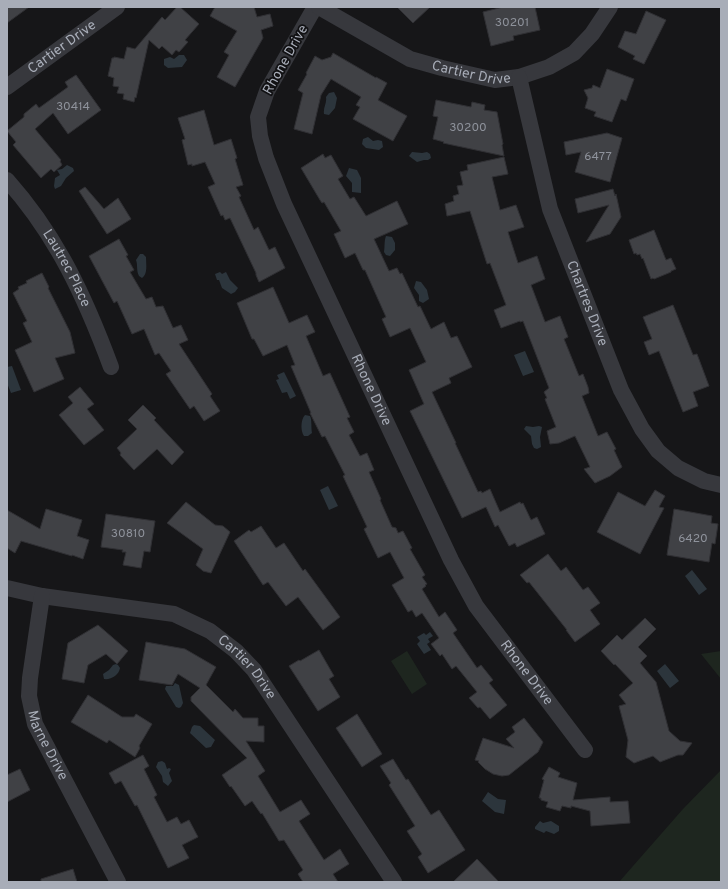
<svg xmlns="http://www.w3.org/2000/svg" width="728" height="889" font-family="Overpass,sans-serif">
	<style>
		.green { fill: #1e261f }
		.water { fill: #2c353c }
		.building { fill: #404145; stroke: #303034 }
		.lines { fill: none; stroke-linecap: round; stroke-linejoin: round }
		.street { stroke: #37383d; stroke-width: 16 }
		.labels { text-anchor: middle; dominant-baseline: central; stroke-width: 3.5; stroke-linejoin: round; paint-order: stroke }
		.number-label { font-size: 12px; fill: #8e929b }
		.street-label { font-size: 14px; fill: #a8adb8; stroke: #111113 }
	</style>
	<rect width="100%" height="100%" fill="#161618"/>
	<!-- green -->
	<path class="green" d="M407,651l20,33 -15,10 -21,-33z
		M721,651v28l-20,-25z
		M721,770v112h-102l64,-73z"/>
	<!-- water -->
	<path class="water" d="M179,55h5l3,5 -5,7 -14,1 -4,-3v-6l6,-2 4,2z
		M334,92l3,6 -2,10 -6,7 -5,-1c-1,-7 3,-10 2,-17l3,-4z
		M368,137l5,4 5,-1 4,1 1,6 -4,3 -13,-2 -4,-4 1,-5z
		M412,152l10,1 5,-1 3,2 1,4 -3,2h-4l-7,2 -8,-6z
		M67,165l6,3 1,3 -8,7 -5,8 -6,3 -1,-3 1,-8 5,-3 -3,-5 5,-1z
		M349,168l8,2 4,8v15l-9,-1v-9l-6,-7z
		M386,236l6,1 3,6v7l-5,6 -4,-1 -2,-3c1,-6 0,-11 2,-16z
		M140,254h3l3,3c0,7 2,17 -4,21l-3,-2c-3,-6 -1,-11 -3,-16z
		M220,272l2,2 4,-2 4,8 8,8 -3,4 -4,2 -9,-6 -3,-8h-2l-2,-6z
		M416,281l5,1 6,8 2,9 -6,4 -4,-2v-6l-5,-7z
		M525,351l9,21 -11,4 -9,-21z
		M12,366l9,24 -10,3 -4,-10v-16z
		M284,372l12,24 -6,3 -3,-7 -5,1 -6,-13 3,-1 -2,-4z
		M305,415l5,1c2,3 1,12 2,17l-4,3h-4c-4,-6 -3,-17 1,-21z
		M526,426l7,1 6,-1 3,1 -2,10 1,10 -4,2 -3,-1 -2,-4 -1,-8 -7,-7z
		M328,486l10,20 -9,4 -9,-20z
		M692,570l15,19 -8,6 -14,-19z
		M430,632l3,4 -5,3 2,3 -3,2 4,6 -7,4 -7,-10 3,-3 -3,-4 7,-4 2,2z
		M116,664l2,1 2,3c-1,7 -9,12 -16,11l-1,-5 6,-4 4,-5z
		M665,664l14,17 -9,7 -13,-17z
		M175,683l4,2 4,18 -2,4 -2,1 -3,-1 -11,-18 1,-3h7z
		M194,725l6,1 15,14 -4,7 -5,1 -16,-15 2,-6z
		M162,761l3,2 2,6 2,-1 2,1 -2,4 3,8 -4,5 -5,-4 -1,-6 -6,-9 2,-5z
		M488,792l10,7 8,1 -2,14 -9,-2 -13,-11z
		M540,821l3,2 8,-2 8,5v5l-5,3 -8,-3 -2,2 -9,-4v-2z"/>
	<!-- building -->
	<path class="building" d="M7,7h22l-22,16z
		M177,7h3l19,17 -14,16 3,2 -9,10 -3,-2 -4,5 -10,-9 -3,3 -10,-9 -13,58 -1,-1 -1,5 -11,-3 1,-5 -7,-1 2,-6 -6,-1 1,-8 -6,-2 4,-18h2v-1l10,2 3,-12 8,2 27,-32 3,3z
		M215,7h39l3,10 13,-3 3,12 -12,4 2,8 -28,49 -18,-10 12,-22 -5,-3 13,-21 -27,-15z
		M397,7h33l-17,16z
		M503,7h32l5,23 -27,6 1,4 -23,6 -8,-34z
		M646,11l20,9 -22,44 -11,-5 2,-3 -17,-9 7,-16 11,3z
		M333,53l43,25v-1l11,6 -9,17 29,16 -14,25 -40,-22 7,-12 -4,-2 5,-8 -30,-18 -10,16 -9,39 -18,-5 9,-36 -5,-3 9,-16 -1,-1 9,-17 7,4 9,-3z
		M607,69l27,10 -8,22 -5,-2 -9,23 -18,-6 2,-4 -11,-4 3,-10 -4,-8 8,-2 1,-3 7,3z
		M76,75l25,35 -33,24 -15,-21 -18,16 26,31 -1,1 2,4 -8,7 -3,-3 -10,9 -28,-33 3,-3 -9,-11 17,-14v-3l12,-10 3,4 29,-21 -3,-5z
		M436,100l35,7 1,-5 13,3 -1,5 13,2 6,32 -1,1 2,11 -61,-13 1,-1 -11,-3 5,-22 -5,-1z
		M204,110l10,35 17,-6 6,19 -2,1 8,26 -7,2 5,9 -2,1 15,33 4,-3 11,23 6,-3 10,21 -26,14 -3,-7v-2l-26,-55 -5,2 -2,-5 -2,1 -13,-29 7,-3 -10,-22 -13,4v-2l-4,1 -6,-25 3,-1 -7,-21z
		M607,133l15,5 -12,44 -35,-10 6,-20 -15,3 -2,-13z
		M323,154l2,4 6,-3 12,21 -5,3 12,20 4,-2 12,19 31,-15 11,23 -34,15 15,32 8,-3 3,6 2,-1 16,34 2,-1 11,23 13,-7 7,16 6,-2 15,31 -23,11 2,5 -19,9 24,51h-1l23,49 3,-1 1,2 8,-4 10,23 20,-10 1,2 2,-1 8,17 6,-3 8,17 -28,13 -2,-4 -6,3 -11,-21 -3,2 -9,-20 -24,11 -52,-107 14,-7 -15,-34 17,-8 -16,-34 -20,9 -8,-18 4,-2 -21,-47h-2l-8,-17 -10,5 -11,-24 7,-3 -17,-29 -2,1 -2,-3 -19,-32z
		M504,157l4,17 -16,3 8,33 16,-5 8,22 -16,5 10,31 19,-7 8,23 -14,6 14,37 15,-6 8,21 -4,2 15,37 4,-2 5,13 1,6 -7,3 16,40 9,-4 9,17 -2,1 8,17 -12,9 -15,7 -11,-14 6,-2 -15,-31 -16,7 -9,1 -3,-13 9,-4 -11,-28 2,-1 -3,-6 5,-4 -26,-67 -3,1v-1l-19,7 -7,-18 12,-5 -16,-42 -3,1 -17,-53 -23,5 -2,-12 9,-3 -1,-5 6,-2 -2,-8 6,-1 -3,-13 8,-2 -1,-5z
		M85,187l19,22 14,-11 13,21 -24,15 -28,-43z
		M613,189l2,7 1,-2 5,23 -11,17 -24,8 23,-37 -31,8 -3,-14z
		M654,230l12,30 5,-2 5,11 -5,2v1l-17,7 -1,-1 -2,1 -8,-21 -1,1 -2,-5 -3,1 -1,-2 -2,1 -5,-14z
		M119,239l9,16 -2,1 8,14 -4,2 16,27 6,-2 4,10 7,-1 10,22 8,-3 7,15 -9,4 33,50 -2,2 10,15 -16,10 -10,-15 -4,3 -24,-35 5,-3 -12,-18 -4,2 -11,-26 -12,5 -15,-33 -3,2 -25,-47z
		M42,273l7,14 -1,1 22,44 5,21 -20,5 9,21 -30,13 -19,-42 17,-8 -9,-19 4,-2 -14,-28 6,-4 -1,-2 9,-4 -1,-2z
		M273,287l16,36 18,-8 8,17 -9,4 17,40 7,-3 20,44 -3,1 7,14 -5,3 11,21 7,-3 7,17 -5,2 12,27 -1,1 12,27 4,1 2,5 5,-2 9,17 -2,1 15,26 -3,2 5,7 -2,1 1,1 -4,3 17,28 6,-5 12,18 -4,3 24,35 4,-3 12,15 -4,3 18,22 -17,14 -10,-12 -2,1 -9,-10 8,-6 -21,-26 -4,3 -10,-15 -2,2 -9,-12 8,-6 -17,-25 -6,4 -4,-7 -4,2 -16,-27 12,-7 -14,-26 -12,6 -14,-29 3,-2 -24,-51 2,-1 -20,-39 -3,1 -12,-24h1l-20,-47 4,-1 -8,-20 -24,11 -9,-17h-2l-15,-36z
		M673,305l20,50 4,-1 12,32 -16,6 5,14 -15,6 -24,-61 -10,4 -5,-13 8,-3 -9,-22z
		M80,387l14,17 -7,5 17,21 -20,15 -25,-30 14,-12 -5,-6z
		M143,405l13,13 -2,2 30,32 -12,13 -15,-16 -23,21 -14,-15 1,-2 -4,-5 20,-19 -9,-9z
		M655,490l10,6 -6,11 5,1 -24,46 -43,-22 21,-40 27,14z
		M186,502l29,23 8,1 7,6 -19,41 -8,-2 -7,-6 7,-16 -36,-26z
		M46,509l36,11 -5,16 12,4 -6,19 -11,-4v1l-51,-15 -6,12 -8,-5v-38l33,19z
		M674,509l38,7 -1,7 7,1 -3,20 -3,-1 -3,19 -42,-7z
		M106,514l49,7 -5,31 -6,-1 -3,17 -18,-3 3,-13h-4l1,-2 -22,-3z
		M261,526l15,22 8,-5 19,28 2,-2 35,48 -17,13 -25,-33 -12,9 -18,-24 -5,3 -29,-44 15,-11 2,2z
		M548,554l13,17 5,-4 17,23 5,-3 12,16 -10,7 10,14 -25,18 -9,-12h1l-38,-48 -2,1 -7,-8z
		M645,618l11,11 -18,18 9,9 -7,7 16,19 13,49 11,10 12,2 -9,12h-5l-18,7 -7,-6 -19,7 -8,-6 2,-17 -9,-34 7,-2 -7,-9 14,-12 -18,-19 -1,1 -13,-14 16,-16 5,5z
		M98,625l30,26 -11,13 -11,-10 -18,11 -4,18 -22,-4 6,-36z
		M146,642l39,7 31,18 -10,18 27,27 2,-3 8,9h15v8h6v16l-18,-1 19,30 -7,5 22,36 21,-12 9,14 -11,7 25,39 16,-11 9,15 -16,10 5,8h-35l-5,-8 5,-4 -19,-30 -5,1 -17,-28 -1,1 -9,-13 -7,5 -14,-20 -1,1 -8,-12 25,-17 -56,-57v-4l9,-9 -22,-14 -6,11 -33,-5z
		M319,650l15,26 -5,3 11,18 -22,14 -29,-45 10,-6 1,1z
		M88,695l34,22h12l2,-3 16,10 -13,22 1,2 -5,9 -26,-17 -2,3 -36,-21z
		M357,714l25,40 -20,13 -26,-39z
		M524,718l19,24 -5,10 -29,23 -7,1 -9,-2 -8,-5 -7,-7 1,-1 -4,-1 8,-22 31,10 -8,-9 9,-7 -3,-5z
		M143,755l6,11 -5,3 13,26 -3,2 13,25 10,-5 4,7 8,-4 9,17 -16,8 7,13 -21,10 -31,-63 -2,1 -14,-25 -6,3 -6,-11z
		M393,759l13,21 2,-1 23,36 8,-5 26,40 -37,23 -10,-16 4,-3 -15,-23 8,-5 -26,-41 2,-2 -11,-17z
		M549,767l11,6 -2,4 19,6 -4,17 37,-3v5l18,-1 2,22 -39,3 -1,-15 -19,-5v2l-9,-2 -2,5 -14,-4 2,-5 -7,-2v-2h-2l5,-18 -2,-1z
		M20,769l10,21 -23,12v-27z
		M477,859l22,23h-46z
		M73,869l4,13h-36v-3z"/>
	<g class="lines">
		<!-- street -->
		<g class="street">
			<path id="s1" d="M315,7l-48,84 -9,26 2,19 6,22 18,46 167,356 25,46 109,144"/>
			<path id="s2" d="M319,7l91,52 32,9 53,12 24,-3 30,-10 25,-14 18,-19 18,-27"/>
			<path id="s3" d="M519,77l31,132 71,181 21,39 16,22 20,17 26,13 17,4"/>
			<path id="s4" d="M7,87l110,-80"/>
			<path id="s5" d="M7,180c50,56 78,117 104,187"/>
			<path id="s6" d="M7,588l35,8 132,18 36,17 26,20 18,19 140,212"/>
			<path id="s7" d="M42,596l-12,82 -1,18 6,28 83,158"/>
		</g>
	</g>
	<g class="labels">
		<!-- number labels -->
		<g class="number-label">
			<text x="512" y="23">30201</text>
			<text x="73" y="107">30414</text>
			<text x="468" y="128">30200</text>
			<text x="598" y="157">6477</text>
			<text x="128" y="534">30810</text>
			<text x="693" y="539">6420</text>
		</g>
		<!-- street labels -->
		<g class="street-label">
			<text stroke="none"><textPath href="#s4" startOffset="68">Cartier Drive</textPath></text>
			<text transform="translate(286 60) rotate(-61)">Rhone Drive</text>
			<text stroke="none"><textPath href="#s2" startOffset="168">Cartier Drive</textPath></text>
			<text stroke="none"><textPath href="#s5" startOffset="107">Lautrec Place</textPath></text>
			<text stroke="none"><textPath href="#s3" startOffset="237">Chartres Drive</textPath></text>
			<text stroke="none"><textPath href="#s1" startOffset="421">Rhone Drive</textPath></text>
			<text stroke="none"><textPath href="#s6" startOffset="261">Cartier Drive</textPath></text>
			<text stroke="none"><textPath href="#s1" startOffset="745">Rhone Drive</textPath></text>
			<text stroke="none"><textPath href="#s7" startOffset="154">Marne Drive</textPath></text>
		</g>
	</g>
	<!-- border -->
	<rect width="728" height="889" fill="none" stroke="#a8adb8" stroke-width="16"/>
</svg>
